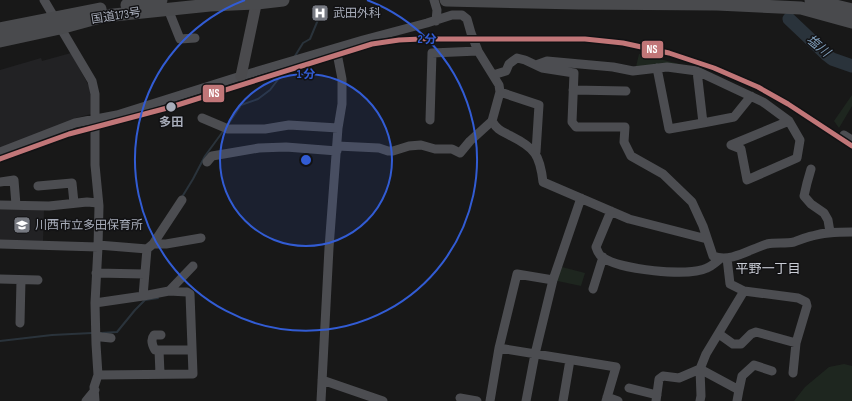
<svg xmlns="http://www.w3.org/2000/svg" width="852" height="401" font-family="'Sofia Sans Condensed','Noto Sans JP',sans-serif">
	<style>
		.built { fill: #222224 }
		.green { fill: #1e261f }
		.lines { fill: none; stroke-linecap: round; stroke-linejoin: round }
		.stream { stroke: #2a333b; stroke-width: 2 }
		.river { stroke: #2a333b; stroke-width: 13 }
		.minor { stroke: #4c4d51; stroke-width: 9 }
		.major { stroke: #4a4a4d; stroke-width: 11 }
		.highway { stroke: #494a4d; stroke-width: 13 }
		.rail-1-casing { stroke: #121214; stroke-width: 8 }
		.rail-1 { stroke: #c17678; stroke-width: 5 }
		.ring { fill: none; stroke: #325cd4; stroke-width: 2 }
		.stop-dot { fill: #a8adba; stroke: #121214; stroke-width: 1.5 }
		.labels { text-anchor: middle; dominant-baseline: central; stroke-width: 3; stroke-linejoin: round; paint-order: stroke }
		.poi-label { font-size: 12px; fill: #a8adba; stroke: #121214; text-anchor: start }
		.street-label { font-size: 12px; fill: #a8adba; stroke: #121214 }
		.stop-label { font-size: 12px; font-weight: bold; fill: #a8adba; stroke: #121214 }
		.water-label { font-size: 13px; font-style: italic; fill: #7d9bb7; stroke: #121214 }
		.neighbourhood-label { font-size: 13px; fill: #cacdd6; stroke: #121214 }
		.centre { fill: #325cd4; stroke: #121214; stroke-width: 2 }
		.ring-label { font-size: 12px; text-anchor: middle; font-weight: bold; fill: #325cd4; stroke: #121214; stroke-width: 3; stroke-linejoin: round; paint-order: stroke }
		.line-badge { stroke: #121214; stroke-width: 1.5 }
		.badge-label { font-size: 11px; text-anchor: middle; font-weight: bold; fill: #fff }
	</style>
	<rect width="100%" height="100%" fill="#181818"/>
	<!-- built -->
	<path class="built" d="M71,53l18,33 4,15 -2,13 -15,4 -15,8 -61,23v-79l41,-12 1,3z
		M0,210h44l-1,32 -43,-1z"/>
	<!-- green -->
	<path class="green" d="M639,54l57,14 -61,3z
		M852,95v11l-13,22 -5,-7z
		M558,266l27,7 -4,13 -28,-6z
		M844,364l8,2v35h-58l11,-14 24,-20z"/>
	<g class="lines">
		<!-- stream -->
		<path class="stream" d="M295,56l8,-13 7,-4 10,-24
			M227,126l14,-21 17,-6 12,-9 19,-25
			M182,197l11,-18 12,-23 19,-26
			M101,333l16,-1 18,-22 10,-10 13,-2
			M0,341l52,-6 40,-2"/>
		<!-- river -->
		<path class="river" d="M789,19l38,36 5,4 20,7"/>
		<!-- minor -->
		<path class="minor" d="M44,0l48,81 3,13v71l4,41 -1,41 -3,56 1,41 2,31 -4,12 1,14
			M434,0l3,10 -1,11
			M168,9l12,30 15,-1
			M536,65l11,-4 66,6 20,4 34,-4 30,4 66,31 26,19 11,19 -3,18 -50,22 -6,-31 -10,-4 58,-24
			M657,68l12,61 34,-6 -6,-52
			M493,75l13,-4 3,-7 8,-6 8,2 17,8 32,5 -2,49 4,5h49l-1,15 7,14 32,18 29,28 11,24 10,30c18,7 37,-7 54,-12 9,-2 18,0 27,-2 6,-2 12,-5 18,-6 13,-4 26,-4 40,-4
			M573,90l53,1
			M500,92l39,13 -3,47
			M202,118l26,11h37l24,-4 49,3
			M430,120l2,-67 46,-2
			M703,123l31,-6 17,-21
			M844,135l8,5
			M337,146l42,2 9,3h5l16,-5 12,-1 14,4h17l8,4 10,-12 22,-20
			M0,152l75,-29 42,-8 124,-39 122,-36 64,-17 25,-8h10l5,4 4,14 7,18 21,34 1,7 -8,29c6,10 10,10 19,15 24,12 29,19 32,46l86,37 78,20
			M207,162l5,-6 6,-1 41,-7 27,-1 51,4
			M811,169l-4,14 -3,13 7,8 13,9 4,7 2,12
			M0,182l14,-2 2,25
			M38,186l34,-3 2,20
			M0,205l49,1 38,-4 11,1
			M611,211l-15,36c1,3 3,8 6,10 17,13 87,20 105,11 5,-2 9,-6 13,-9
			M0,244l98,3
			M153,244h13l35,-6
			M98,245l49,4 6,-5 29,-44
			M96,273l49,1
			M0,279l38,1
			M593,289l10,-32
			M169,291l24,-25
			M744,291l54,7 8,4 1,4 -11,37 -3,30
			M143,296l4,-47
			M95,303l48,-7 26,-5 18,1 3,2 3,80 -95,1
			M20,323l1,-43
			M719,334l14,10h8l10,-10 5,-2 40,11
			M161,335h-7c-4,5 -2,10 1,15h37
			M96,336l5,1 10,1
			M499,348l117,19 -10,34
			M159,350l1,24
			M700,369l39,21 -2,11
			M322,380l61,21
			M629,388l28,7
			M739,390l3,-14 12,-11 18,6
			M607,397l11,4
			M460,398l17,3
			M86,401l9,-11
			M321,401l8,-153 9,-120 4,-24v-25l-6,-31
			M490,401l9,-53 18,-74 36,6
			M526,401l9,-47 18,-74 28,-82
			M563,401l7,-41
			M656,401l3,-22 4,-3 16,2 21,-9
			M700,401l1,-5 -1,-27 6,-15 38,-63 -14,-7 -3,-26"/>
		<!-- major -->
		<path class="major" d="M241,76l16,-76"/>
		<!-- highway -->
		<path class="highway" d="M446,0l133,3 138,1 84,4 51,14
			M811,0l41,10
			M127,5l34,-5
			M0,29l100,-20
			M0,41l60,-13 44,-12 106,-11 47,-2 26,-3"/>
		<!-- rail-1 casing -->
		<g class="rail-1-casing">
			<path id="rail-1" d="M0,159l69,-25 102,-27 201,-63 27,-4 22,-1h164l38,4 46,10 45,15 44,19 30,17 64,42"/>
		</g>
		<!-- rail-1 -->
		<use href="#rail-1" class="rail-1"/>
	</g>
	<!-- distance rings -->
	<circle cx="306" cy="160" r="86" fill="#325cd4" fill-opacity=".12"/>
	<g class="ring">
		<circle cx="306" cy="160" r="86"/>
		<path d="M367 0A171 171 0 1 1 245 0"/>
	</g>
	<!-- icons -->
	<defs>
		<g id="hospital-square" transform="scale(0.9)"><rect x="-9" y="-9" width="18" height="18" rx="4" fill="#767981" stroke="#121214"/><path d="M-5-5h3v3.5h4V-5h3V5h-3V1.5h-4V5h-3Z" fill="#fff"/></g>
		<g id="school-square" transform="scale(0.9)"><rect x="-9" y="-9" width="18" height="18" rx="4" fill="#767981" stroke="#121214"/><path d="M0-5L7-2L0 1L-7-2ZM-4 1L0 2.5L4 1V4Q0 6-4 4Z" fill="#fff"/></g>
	</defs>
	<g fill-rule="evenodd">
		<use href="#hospital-square" x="320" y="13"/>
		<use href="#school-square" x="22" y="225"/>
	</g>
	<!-- markers -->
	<circle class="stop-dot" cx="171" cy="107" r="5.5"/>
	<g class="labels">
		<!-- poi labels -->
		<g class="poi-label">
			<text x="333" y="13">武田外科</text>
			<text x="35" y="225">川西市立多田保育所</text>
		</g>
		<!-- street labels -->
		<g class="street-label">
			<text transform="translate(116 16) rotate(-9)">国道173号</text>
		</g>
		<!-- stop labels -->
		<g class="stop-label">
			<text x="171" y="122">多田</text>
		</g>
		<!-- water labels -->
		<g class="water-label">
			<text transform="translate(818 46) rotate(40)">塩川</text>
		</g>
		<!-- neighbourhood labels -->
		<g class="neighbourhood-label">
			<text x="768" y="269">平野一丁目</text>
		</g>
	</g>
	<circle cx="306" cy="160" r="6" class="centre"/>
	<g class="ring-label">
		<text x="427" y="43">2 分</text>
		<text x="306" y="78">1 分</text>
	</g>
	<g class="line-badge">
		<rect x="641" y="40" width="23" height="19" rx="4" fill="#c17678"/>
		<rect x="202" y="84" width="23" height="19" rx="4" fill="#c17678"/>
	</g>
	<g class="badge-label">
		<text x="652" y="53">NS</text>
		<text x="214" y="97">NS</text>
	</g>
</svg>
